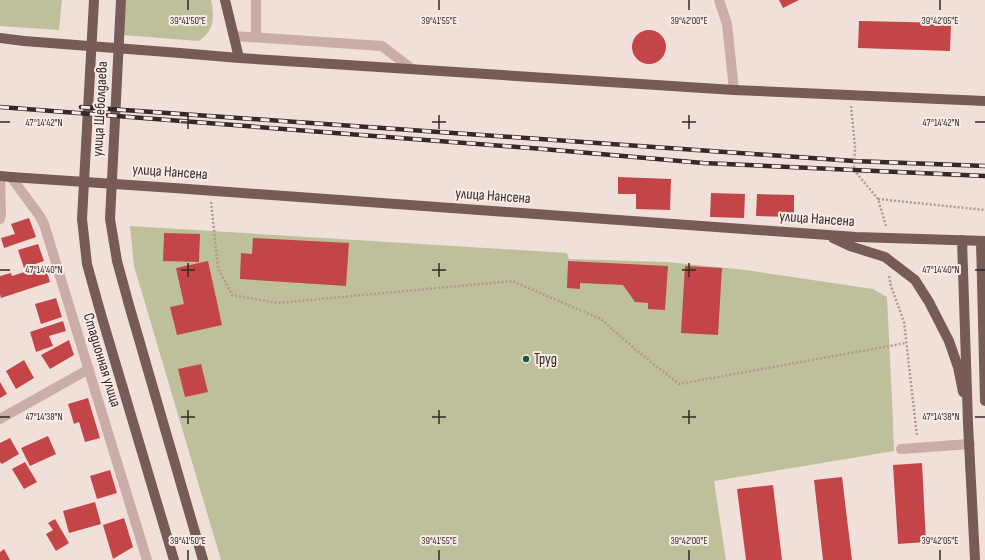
<svg xmlns="http://www.w3.org/2000/svg" width="985" height="560" font-family="'Sofia Sans Condensed',sans-serif">
	<style>
		.green { fill: #bdc09a }
		.building { fill: #c44547 }
		.lines { fill: none; stroke-linecap: round; stroke-linejoin: round }
		.path { stroke: #b59791; stroke-width: 2.5; stroke-dasharray: 2 2; stroke-linecap: butt }
		.minor { stroke: #c9ada6; stroke-width: 10 }
		.major { stroke: #775b58; stroke-width: 10 }
		.rail-casing { stroke: #352827; stroke-width: 4.5 }
		.rail { stroke: #f9ece6; stroke-width: 3; stroke-dasharray: 9; stroke-linecap: butt }
		.major-bridge { stroke: #775b58; stroke-width: 10 }
		.ticks { fill: none; stroke: #352827; stroke-width: 1.5 }
		.poi-dot { fill: #1d564b; stroke: #f9ece6; stroke-width: 1.5 }
		.labels { text-anchor: middle; dominant-baseline: central; stroke-width: 4; stroke-linejoin: round; paint-order: stroke }
		.street-label { font-size: 15px; fill: #352827; stroke: #f9ece6 }
		.poi-label { font-size: 15px; fill: #352827; stroke: #f9ece6; text-anchor: start }
		.ticks-label { font-size: 10px; text-anchor: middle; fill: #352827; stroke: #f9ece6; stroke-width: 4; stroke-linejoin: round; paint-order: stroke }
	</style>
	<rect width="100%" height="100%" fill="#f1e0da"/>
	<!-- green -->
	<path class="green" d="M0,0h62l-3,30 -59,-4z
		M124,0h87c4,17 3,31 -12,41l-77,-6z
		M130,226l437,27 2,6 98,3 79,8 127,19 14,8 6,125 1,29 -180,30 12,79h-505l-87,-294z"/>
	<!-- building -->
	<path class="building" d="M779,0h20l-16,8z
		M859,21l92,2 -1,28 -92,-3z
		M632 47a17 17 0 1 1 34 0a17 17 0 1 1-34 0Z
		M618,177l53,2 -1,31 -34,-1v-15h-18z
		M711,193l34,1 -1,24 -34,-1z
		M757,194l37,1v22l-38,-1z
		M29,218l7,19 -32,11 -3,-10 14,-4 -4,-10z
		M164,233l36,1 -1,28 -36,-1z
		M253,238l96,5 -3,43 -106,-7 1,-26 11,1z
		M38,244l6,17 -20,7 -6,-18z
		M208,261l14,64 -45,10 -7,-28 14,-3 -8,-36z
		M568,261l100,5 -3,44 -17,-1v-6l-13,-1 -12,-17 -43,-2v6l-13,-1z
		M45,265l5,17 -49,16 -1,-4v-18l11,-3 1,3z
		M685,266l37,2 -4,67 -37,-2z
		M56,298l6,19 -21,7 -6,-20z
		M63,321l3,10 -17,5 4,10 -17,6 -6,-20z
		M69,340l5,15 -24,14 -9,-14z
		M24,360l10,18 -18,11 -10,-18z
		M201,364l7,28 -23,5 -7,-28z
		M0,382l7,12 -7,4z
		M88,398l12,40 -15,4 -6,-20 -5,2 -6,-20z
		M48,436l8,18 -26,12 -9,-18z
		M10,438l9,16 -17,10 -2,-2v-19z
		M25,462l12,20 -13,7 -12,-20z
		M922,463l4,79 -28,2 -5,-79z
		M110,470l7,23 -20,6 -7,-23z
		M842,477l10,83h-29l-9,-80z
		M773,485l9,75h-36l-9,-71z
		M95,502l6,22 -32,9 -6,-22z
		M124,518l9,29 -20,12 -10,-34z
		M55,519l14,24 -13,8 -10,-17 7,-4 -5,-7z
		M4,549l6,11h-10v-8z"/>
	<g class="lines">
		<!-- path -->
		<path class="path" d="M851,106l4,41 -1,23 24,29 8,27
			M878,199l107,11
			M211,202l7,66 14,27 46,8 234,-22 89,38 36,32 42,33 227,-41
			M889,276l2,10 13,36 13,114"/>
		<!-- minor -->
		<path class="minor" d="M256,0v37
			M719,0l8,24 7,66
			M234,36l148,10 30,23
			M11,177l28,38 5,9 103,336
			M0,219l1,-4 -1,-39
			M0,419l89,-50
			M901,449l69,-5"/>
		<!-- major -->
		<path class="major" d="M94,0l-12,219 5,45 13,47 74,249
			M121,0l-11,219 7,42 12,44 74,255
			M225,0l14,58
			M0,38l24,3
			M180,53l59,5 495,32 251,11
			M0,176l11,1
			M174,188l682,49 129,4
			M833,238l17,8 35,11 30,23 14,22 20,39 9,26 5,25
			M962,240l6,183 7,137
			M981,241l4,160"/>
		<!-- rail casing -->
		<g class="rail-casing">
			<path id="rail" d="M0,107l543,42 160,14 282,13
				M81,107l773,54 131,5"/>
		</g>
		<!-- rail -->
		<use href="#rail" class="rail"/>
		<!-- major-bridge -->
		<path class="major-bridge" d="M24,41l156,12
			M11,177l163,11"/>
	</g>
	<!-- ticks -->
	<path class="ticks" d="M188,0v10M439,0v10M689,0v10M940,0v10M188,115v14M439,115v14M689,115v14M0,122h10M181,122h14M432,122h14M682,122h14M975,122h10M188,263v14M439,263v14M689,263v14M0,270h10M181,270h14M432,270h14M682,270h14M975,270h10M188,410v14M439,410v14M689,410v14M0,417h10M181,417h14M432,417h14M682,417h14M975,417h10M188,550v10M439,550v10M689,550v10M940,550v10"/>
	<!-- markers -->
	<circle class="poi-dot" cx="526" cy="359" r="4"/>
	<g class="labels">
		<!-- street labels -->
		<g class="street-label">
			<text transform="translate(100 109) rotate(-87)">улица Шеболдаева</text>
			<text transform="translate(170 172) rotate(4)">улица Нансена</text>
			<text transform="translate(493 196) rotate(4)">улица Нансена</text>
			<text transform="translate(817 219) rotate(4)">улица Нансена</text>
			<text transform="translate(102 360) rotate(73)">Стадионная улица</text>
		</g>
		<!-- poi labels -->
		<g class="poi-label">
			<text x="534" y="359">Труд</text>
		</g>
	</g>
	<g class="ticks-label">
		<text x="188" y="24">39°41'50"E</text>
		<text x="439" y="24">39°41'55"E</text>
		<text x="689" y="24">39°42'00"E</text>
		<text x="940" y="24">39°42'05"E</text>
		<text x="44" y="126">47°14'42"N</text>
		<text x="941" y="126">47°14'42"N</text>
		<text x="44" y="273">47°14'40"N</text>
		<text x="941" y="273">47°14'40"N</text>
		<text x="44" y="420">47°14'38"N</text>
		<text x="941" y="420">47°14'38"N</text>
		<text x="188" y="544">39°41'50"E</text>
		<text x="439" y="544">39°41'55"E</text>
		<text x="689" y="544">39°42'00"E</text>
		<text x="940" y="544">39°42'05"E</text>
	</g>
</svg>
